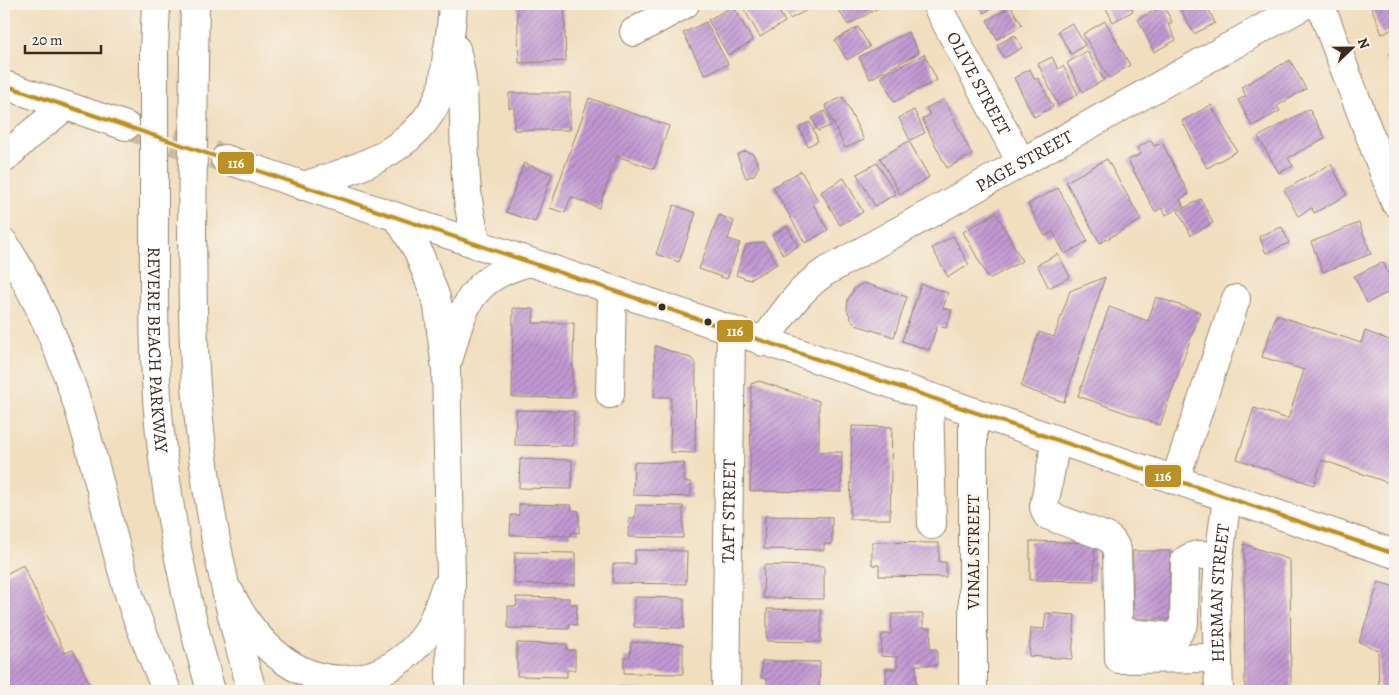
<svg xmlns="http://www.w3.org/2000/svg" width="1399" height="695" font-family="Alegreya,serif">
	<style>
		.building { fill: url(#building-hatch) }
		.lines { fill: none; stroke-linecap: round; stroke-linejoin: round }
		.major-tunnel { stroke: #cdba9f; stroke-width: 28; stroke-dasharray: 28 14; stroke-linecap: butt }
		.minor-casing { stroke: #96846e; stroke-width: 30 }
		.major-casing { stroke: #96846e; stroke-width: 30 }
		.highway-casing { stroke: #96846e; stroke-width: 30 }
		.minor { stroke: #fff; stroke-width: 28 }
		.major { stroke: #fff; stroke-width: 28 }
		.highway { stroke: #fff; stroke-width: 28 }
		.highway-bridge-casing { stroke: #96846e; stroke-width: 30; stroke-linecap: butt }
		.highway-bridge { stroke: #fff; stroke-width: 28 }
		.bus-1-casing { stroke: #f7f3e8; stroke-width: 8 }
		.bus-1 { stroke: #ba9027; stroke-width: 4 }
		.bus-dot { fill: #3b2a1e; stroke: #f7f3e8; stroke-width: 2 }
		.labels { text-anchor: middle; dominant-baseline: central; stroke-width: 4.5; stroke-linejoin: round; paint-order: stroke }
		.street-label { font-size: 18px; fill: #3b2a1e; stroke: #f7f3e8 }
		.line-badge { stroke: #f7f3e8; stroke-width: 2 }
		.badge-label { font-size: 14px; text-anchor: middle; font-weight: bold; fill: #fff }
	</style>
	<defs>
		<pattern id="building-hatch" width="6" height="6" patternUnits="userSpaceOnUse" patternTransform="scale(1.25)"><rect width="6" height="6" fill="#c299d4"/><path d="M-1 1l2-2M0 6l6-6M5 7l2-2" fill="none" stroke="#9f7dab"/></pattern>
	</defs>
	<rect width="100%" height="100%" fill="#f7f3e8"/>
	<filter id="ink" filterUnits="userSpaceOnUse"><feTurbulence type="fractalNoise" baseFrequency=".02" numOctaves="2"/><feDisplacementMap in="SourceGraphic" scale="10" xChannelSelector="R" yChannelSelector="G"/><feConvolveMatrix kernelMatrix="1 2 1 2 8 2 1 2 1" color-interpolation-filters="sRGB"/></filter>
	<filter id="wash" filterUnits="userSpaceOnUse"><feTurbulence type="fractalNoise" baseFrequency=".0096" numOctaves="4" result="noise"/><feDisplacementMap in="SourceGraphic" scale="20" xChannelSelector="R" yChannelSelector="G"/><feGaussianBlur stdDeviation="1.12" result="paint"/><feColorMatrix in="noise" values="0 0 0 0 0 0 0 0 0 0 0 0 0 0 0 0 0 1.4 0 .05"/><feComposite in="paint" operator="in"/></filter>
	<g filter="url(#wash)">
		<rect width="100%" height="100%" fill="#f1debf"/>
		<g id="blocks">
			<!-- building -->
			<path class="building" d="M517,4h47l2,57 -47,2z
				M741,4h34l10,18 -25,15z
				M781,4h37l-28,15z
				M835,4h50l-37,21z
				M978,4h22l-16,9z
				M1104,4h26l3,7 -20,11z
				M1178,4h28l9,19 -21,11z
				M1370,4h25v24l-13,6z
				M733,6l20,35 -25,14 -20,-35z
				M1164,6l8,16 -4,2 8,16 -22,12 -16,-33z
				M1011,7l11,18 -25,14 -10,-19z
				M1105,21l25,44 -21,13 -26,-44z
				M706,22l22,42 -23,11 -22,-42z
				M1072,23l13,22 -14,9 -13,-23z
				M858,27l12,20 -23,13 -12,-20z
				M908,32l11,21 -49,26 -11,-22z
				M1015,35l7,13 -18,10 -7,-13z
				M1087,51l17,29 -21,12 -16,-29z
				M1395,52v17l-6,-15z
				M924,54l13,26 -43,22 -13,-26z
				M1052,57l6,12 5,-3 15,28 -20,11 -20,-41z
				M1290,60l16,29 -29,17 3,5 -28,15 -14,-26 8,-4 -5,-9z
				M1030,69l5,11 3,-2 15,29 -19,10 -20,-39z
				M509,93h61v37h-56v-23l-5,1z
				M843,97l21,43 -19,8 -20,-43z
				M589,98l80,28 -15,43 -37,-13 -18,52 -28,-11 -6,16 -15,-5z
				M944,99l28,56 -25,13 -25,-49 8,-4 -4,-7z
				M1211,105l26,46 -30,17 -25,-47z
				M1309,109l16,29 -37,20 5,8 -14,7 -21,-36z
				M914,110l11,23 -15,7 -11,-22z
				M825,111l7,14 -14,6 -6,-13z
				M810,122l8,19 -10,5 -9,-19z
				M1151,140l3,6 8,-3 27,51 -9,5 3,7 -17,9 -4,-7 -7,4 -27,-52 13,-6 -4,-6z
				M909,141l20,36 -29,17 -20,-36z
				M745,151l8,3 6,12 -5,9 -8,3 -9,-23z
				M1107,159l34,61 -41,23 -34,-61z
				M524,163l28,11 -17,48 -29,-10z
				M877,163l19,31 -21,12 -18,-32z
				M1331,164l16,31 -33,18 -2,-5 -14,8 -14,-26z
				M801,171l17,30 -5,3 15,26 -23,13 -32,-56z
				M844,178l19,34 -23,13 -19,-33z
				M1058,188l30,53 -23,13 -12,-22 -8,4 -17,-32z
				M1201,199l12,24 -22,12 -13,-24z
				M674,205l22,8 -17,49 -23,-8z
				M996,213l26,48 -33,18 -26,-47z
				M719,215l15,6 -6,18 12,4 -13,36 -28,-10z
				M1359,223l12,31 -48,18 -12,-30z
				M787,226l11,20 -15,9 -11,-20z
				M1282,227l7,16 -23,10 -7,-17z
				M953,236l16,29 -21,12 -16,-29z
				M764,242l13,22 -28,16 -13,-5 10,-30z
				M1058,254l12,23 -21,11 -12,-23z
				M1383,262l12,27 -28,14 -13,-27z
				M1105,277l-41,125 -43,-15 18,-55 15,5 16,-46z
				M864,283l43,14 -13,40 -38,-12 -5,-6 -4,-10 1,-10 7,-11z
				M921,284l27,9 -5,15 9,2 -6,18 -9,-2 -8,24 -27,-9z
				M1156,297l44,15 -40,113 -82,-29 31,-89 39,14z
				M513,308l21,1 -1,14h41l-2,75 -60,-1z
				M1276,315l85,28 4,-12 30,11v143l-73,-25 -8,25 -77,-26 17,-51 34,11 16,-49 -42,-13z
				M655,346l36,12 5,6 -1,89 -25,-1 1,-55h-17z
				M759,381l60,20v51h23l-1,40 -91,-1 1,-107z
				M516,410l58,1 -1,35 -58,-1z
				M852,426l40,1 -2,92h-40z
				M520,459l52,1v29l-53,-1z
				M634,462l50,1v19h7v15l-58,-2z
				M519,504l52,1 1,5 7,1v22l-8,-1v4l-61,-1 1,-20h8z
				M636,505l47,1v32l-55,-1 1,-19h6z
				M765,516l67,1v27h-8v6l-60,-1z
				M1030,541l65,2 -1,38 -64,-1z
				M872,542l67,1v19h7v15l-67,-1v-11h-7z
				M1244,544l46,16 1,131h-46z
				M635,550l52,1 -1,33 -73,-1v-19h22z
				M1133,551h37v68h-37z
				M515,552l60,1v32l-61,-1z
				M23,565l42,88 8,-3 20,41h-89v-116z
				M764,565l60,1v33l-61,-1z
				M1379,582l16,5v104h-16l-1,-41 -19,-8z
				M516,597l53,1v6h8l-1,21 -7,-1v5l-61,-1v-22h9z
				M634,597l50,1v30l-50,-1z
				M767,609l54,1v32l-54,-1z
				M1046,613l29,2 -3,44 -43,-3 2,-28 13,1z
				M892,614h31v14h8l-1,21h7v16h-21v26h-30v-22h11v-12l-16,-1 1,-22h9z
				M631,642l52,2v30l-59,-1v-16h6z
				M517,643l50,1v6h8v20h-8v7l-50,-1z
				M762,661l58,1 -1,29 -52,-1v-11l-6,-1z
				M620,689l23,1v1h-23z"/>
		</g>
	</g>
	<g filter="url(#ink)">
		<use href="#blocks" fill-opacity="0" stroke="#96846e" stroke-width="1"/>
		<g class="lines">
			<!-- major-tunnel -->
			<path class="major-tunnel" d="M133,128l92,31"/>
			<!-- minor casing -->
			<g class="minor-casing">
				<g id="minor">
					<path id="s1" d="M936,4l85,158"/>
					<path d="M1320,4l75,198"/>
					<path d="M634,32l51,-28"/>
					<path d="M456,49c3,13 6,27 7,41 3,56 -2,101 15,155"/>
					<path d="M4,159l24,-23 38,-30"/>
					<path d="M303,186c55,-16 124,-39 140,-102 2,-10 3,-20 4,-30 3,-17 5,-33 6,-50"/>
					<path d="M398,218l20,33 17,44 3,11 8,63 5,206 -1,116"/>
					<path id="s2" d="M763,342c19,-26 35,-52 62,-70l481,-268"/>
					<path d="M449,358c14,-53 22,-80 80,-96"/>
					<path d="M610,394l2,-103"/>
					<path d="M929,397l3,128"/>
					<path d="M1056,440l-12,67 3,8 60,22 5,4 5,9 2,109 99,-1"/>
					<path d="M1175,480l61,-181"/>
					<path d="M230,593c26,54 77,102 142,82 20,-7 39,-21 52,-38 10,-14 15,-33 21,-49"/>
					<path d="M1119,632l51,5 7,-2 7,-12 1,-62c10,-9 21,-6 34,-4"/>
					<path id="s3" d="M726,691l5,-360"/>
					<path d="M973,691v-279"/>
					<path id="s4" d="M1219,691l-3,-86 3,-48 8,-59"/>
				</g>
			</g>
			<!-- major casing -->
			<g class="major-casing">
				<path id="major" d="M4,85l122,41
					M225,159l1170,395"/>
			</g>
			<!-- highway casing -->
			<g class="highway-casing">
				<g id="highway">
					<path d="M154,51l2,-47"/>
					<path d="M194,62l1,-58"/>
					<path id="s5" d="M154,219c0,68 -1,137 5,205 9,90 27,180 52,267"/>
					<path d="M192,232c1,56 0,111 5,166 8,100 27,198 55,293"/>
					<path d="M4,243c32,51 57,108 75,166 20,65 33,133 54,198 10,28 22,56 34,84"/>
				</g>
			</g>
			<!-- minor -->
			<use href="#minor" class="minor"/>
			<!-- major -->
			<use href="#major" class="major"/>
			<!-- highway -->
			<use href="#highway" class="highway"/>
			<!-- highway-bridge casing -->
			<g class="highway-bridge-casing">
				<path id="highway-bridge" d="M154,219v-168
					M192,232l2,-170"/>
			</g>
			<!-- highway-bridge -->
			<use href="#highway-bridge" class="highway-bridge"/>
			<!-- bus-1 casing -->
			<g class="bus-1-casing">
				<path id="bus-1" d="M4,85l1391,469"/>
			</g>
			<!-- bus-1 -->
			<use href="#bus-1" class="bus-1"/>
		</g>
	</g>
	<!-- markers -->
	<g class="bus-dot">
		<circle cx="662" cy="307" r="4.5"/>
		<circle cx="708" cy="322" r="4.5"/>
	</g>
	<g class="labels">
		<!-- street labels -->
		<g class="street-label">
			<text stroke="none"><textPath href="#s1" startOffset="90">OLIVE STREET</textPath></text>
			<text stroke="none"><textPath href="#s2" startOffset="322">PAGE STREET</textPath></text>
			<text stroke="none"><textPath href="#s5" startOffset="131">REVERE BEACH PARKWAY</textPath></text>
			<text stroke="none"><textPath href="#s3" startOffset="180">TAFT STREET</textPath></text>
			<text transform="translate(973 552) rotate(-90)">VINAL STREET</text>
			<text stroke="none"><textPath href="#s4" startOffset="98">HERMAN STREET</textPath></text>
		</g>
	</g>
	<g class="line-badge">
		<rect x="217" y="151" width="38" height="24" rx="5" fill="#ba9027"/>
		<rect x="716" y="319" width="38" height="24" rx="5" fill="#ba9027"/>
		<rect x="1144" y="464" width="38" height="24" rx="5" fill="#ba9027"/>
	</g>
	<g class="badge-label">
		<text x="236" y="168">116</text>
		<text x="735" y="336">116</text>
		<text x="1163" y="481">116</text>
	</g>
	<!-- margin -->
	<rect width="1399" height="695" fill="none" stroke="#f7f3e8" stroke-width="20"/>
	<!-- north arrow -->
	<g transform="translate(1352 48) rotate(68)" stroke="#f7f3e8" stroke-width="4" paint-order="stroke">
	<path d="M0-4L9 19L0 12L-9 19Z" fill="#3b2a1e"/>
	<text y="-8" font-size="14" font-weight="bold" text-anchor="middle" fill="#3b2a1e">N</text>
	</g>
	<!-- scale -->
	<path d="M25 45v8h76v-8" fill="none" stroke="#3b2a1e" stroke-width="2.5"/>
	<text x="32" y="45" font-size="15" fill="#3b2a1e" stroke="#f7f3e8" stroke-width="4" paint-order="stroke">20 m</text>
</svg>
